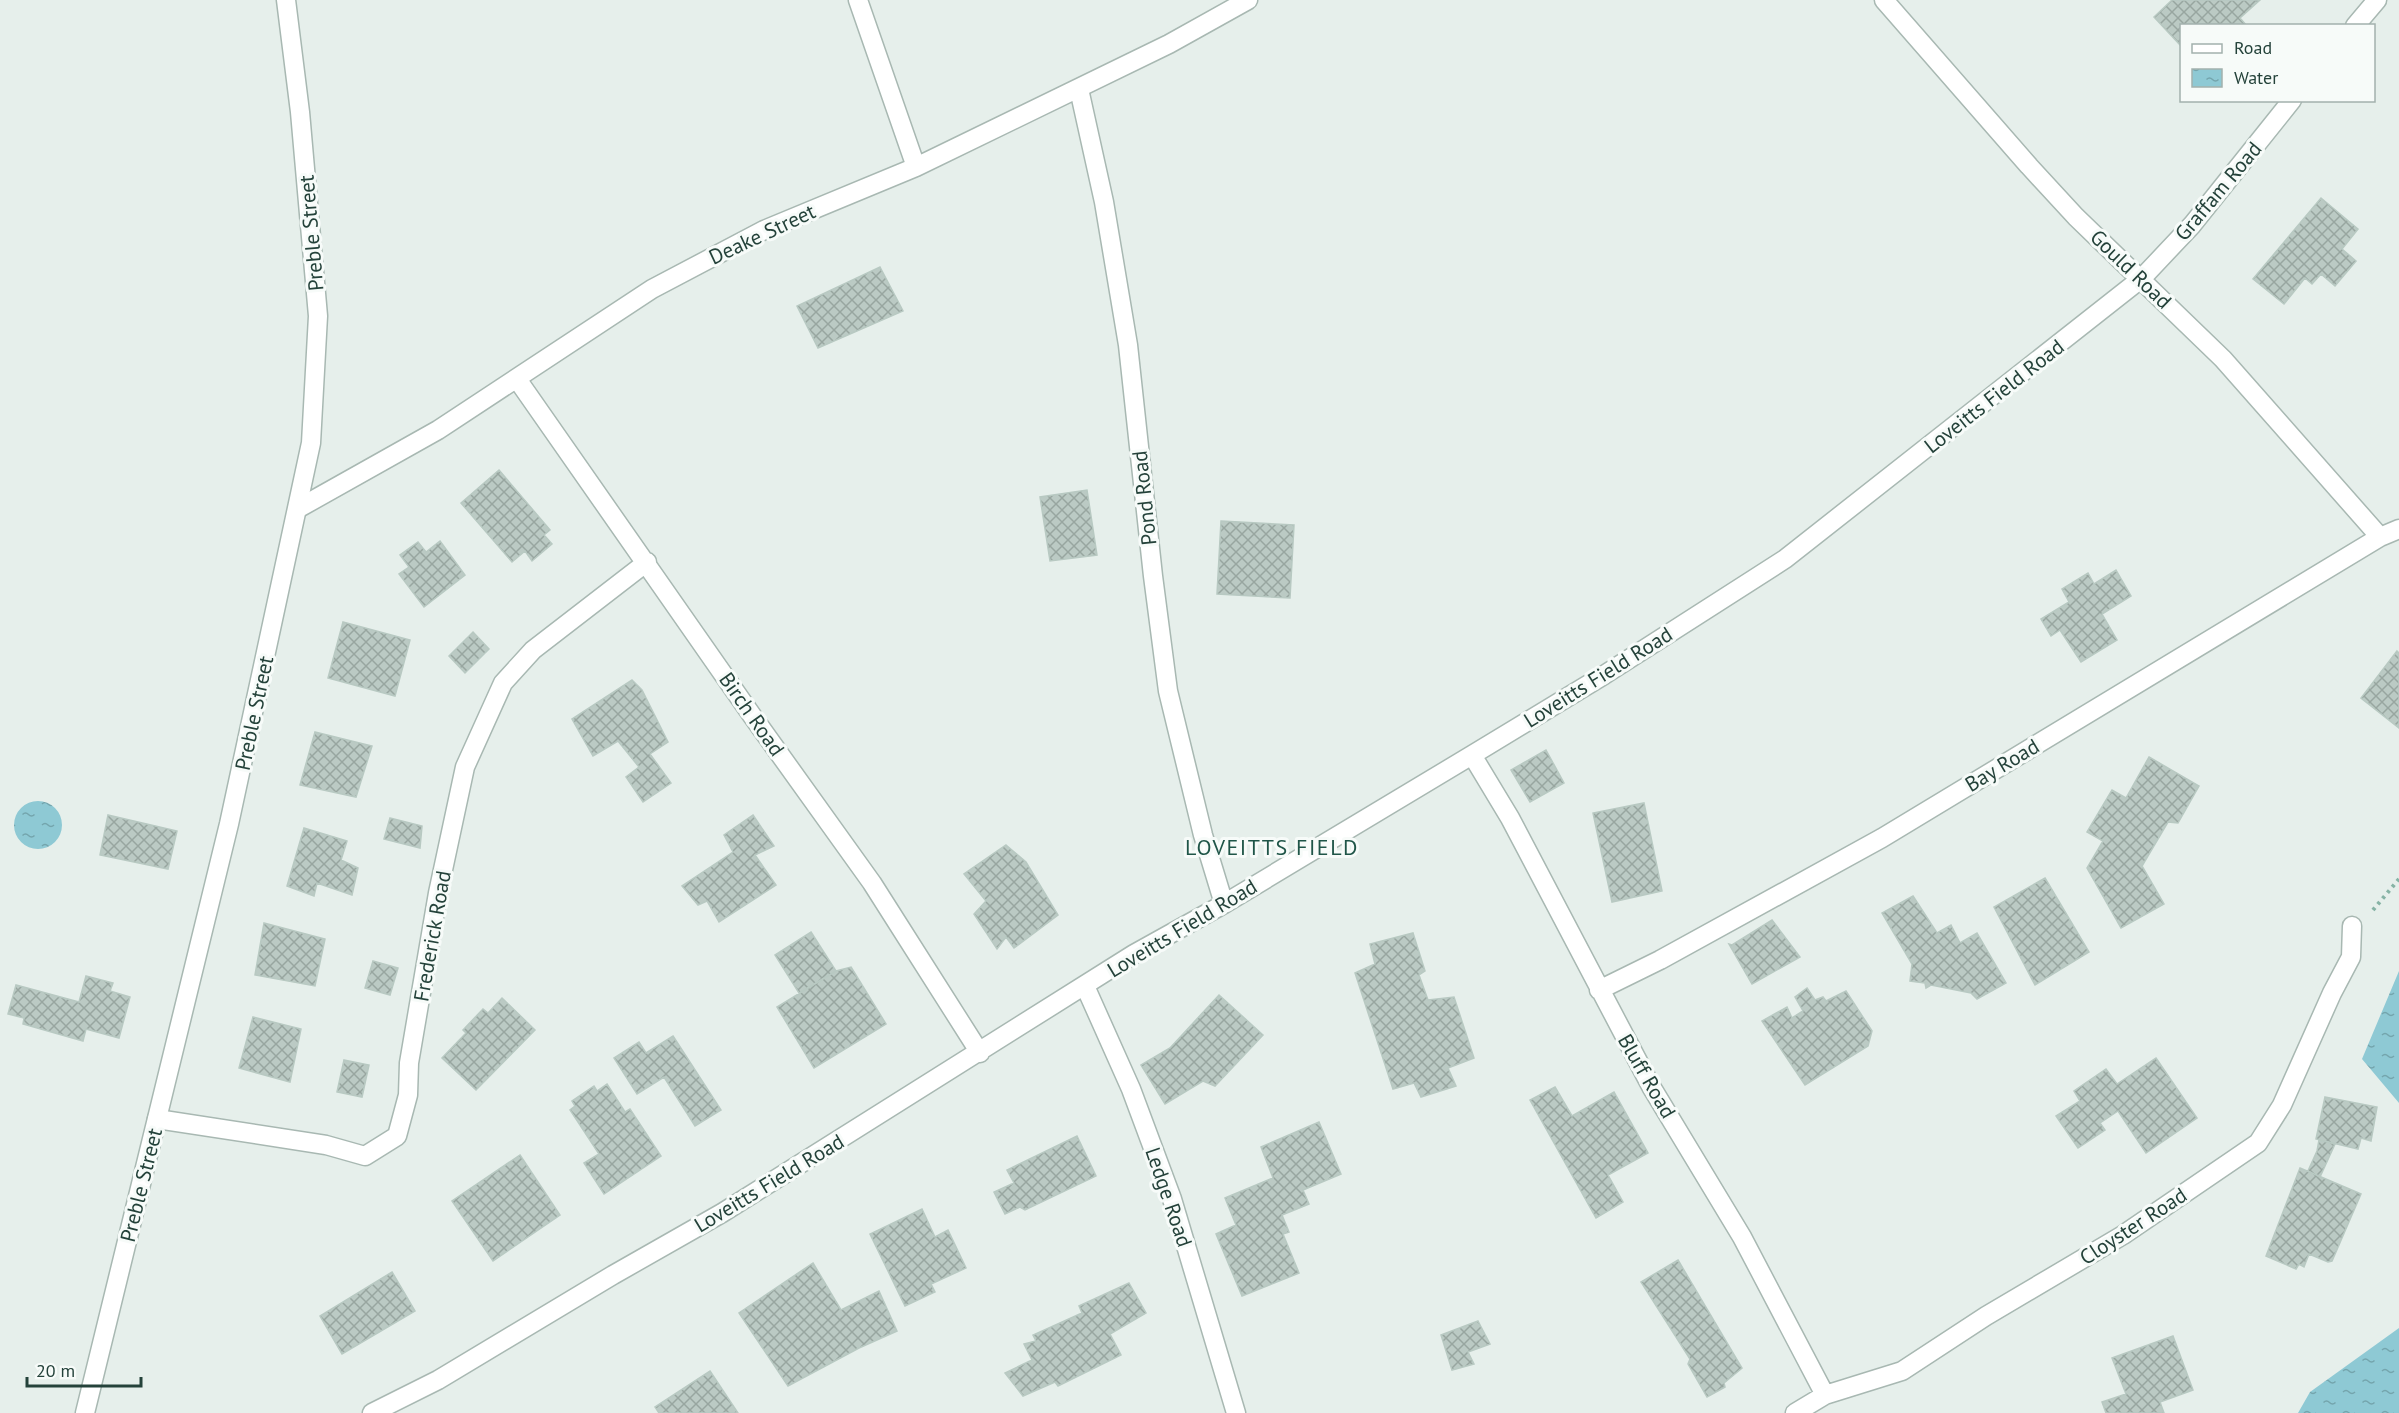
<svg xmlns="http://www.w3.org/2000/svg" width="2399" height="1413" font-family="'PT Sans',sans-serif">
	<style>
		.water { fill: url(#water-ripples) }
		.building { fill: url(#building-cross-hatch); stroke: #b8c9c2; stroke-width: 1.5 }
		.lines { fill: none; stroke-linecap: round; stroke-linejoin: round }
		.minor-casing { stroke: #a8b8b2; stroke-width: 21 }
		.tertiary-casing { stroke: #a8b8b2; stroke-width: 21 }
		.path { stroke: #86b3a5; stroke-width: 4; stroke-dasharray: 3 4.5; stroke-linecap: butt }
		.minor { stroke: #fff; stroke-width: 18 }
		.tertiary { stroke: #fff; stroke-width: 18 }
		.labels { text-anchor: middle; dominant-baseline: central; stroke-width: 6; stroke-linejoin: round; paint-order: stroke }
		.street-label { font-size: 21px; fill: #24423a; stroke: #f7fbf9 }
		.neighbourhood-label { font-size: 22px; letter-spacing: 1.5px; fill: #1f5548; stroke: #f7fbf9 }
	</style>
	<defs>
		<pattern id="water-ripples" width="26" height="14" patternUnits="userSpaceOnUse" patternTransform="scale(1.5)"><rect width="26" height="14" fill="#8ec9d4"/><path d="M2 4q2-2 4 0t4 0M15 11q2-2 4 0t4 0" fill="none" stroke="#74a5ad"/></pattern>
		<pattern id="building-cross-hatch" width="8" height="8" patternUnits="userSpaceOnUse" patternTransform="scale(1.5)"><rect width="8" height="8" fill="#bbcac4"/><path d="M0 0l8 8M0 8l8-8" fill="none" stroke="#98a6a0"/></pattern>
	</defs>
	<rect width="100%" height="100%" fill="#e6efeb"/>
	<!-- water -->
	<path class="water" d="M14 825a24 24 0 1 1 48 0a24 24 0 1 1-48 0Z
		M2399,971v132l-37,-44z
		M2399,1328v85h-101l12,-21z"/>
	<!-- building -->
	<path class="building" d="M2172,0h88l-20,18 7,8h-65v21l-28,-30z
		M2321,198l37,31 -16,20 14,12 -21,25 -14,-12 -9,10 -7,-6 -21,26 -31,-25z
		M880,267l23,44 -85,37 -21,-42z
		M499,470l51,60 -6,5 8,9 -20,17 -7,-10 -13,11 -51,-59z
		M1087,490l10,65 -47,6 -10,-64z
		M1221,521l73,4 -4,73 -73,-4z
		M440,541l25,34 -41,32 -25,-33 10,-7 -9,-12 18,-13 8,10z
		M2116,570l15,26 -29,18 15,26 -36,22 -21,-32 -9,6 -10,-17 28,-17 -7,-13 26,-16 6,11z
		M343,622l67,18 -15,56 -67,-18z
		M473,632l16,17 -24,24 -16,-17z
		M2397,651l2,2v75l-38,-30z
		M632,680l10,10 26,52 -18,12 21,29 -28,19 -17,-25 13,-10 -21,-26 -25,15 -21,-37z
		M315,732l57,14 -16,51 -56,-12z
		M1546,750l18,33 -34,19 -19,-32z
		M2149,757l50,29 -21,37 -10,-1 -26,44 22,38 -43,24 -34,-60 16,-27 -16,-9 25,-42 14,8z
		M1644,803l18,88 -50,11 -19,-89z
		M108,815l69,16 -9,38 -68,-14z
		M753,815l21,31 -19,9 21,30 -57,37 -12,-21 -9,4 -16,-19 51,-34 -9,-17z
		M390,818l32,8 -2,22 -36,-9z
		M304,828l43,13 -6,19 17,8 -6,27 -35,-12 -3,13 -27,-10z
		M1006,845l20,17 32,53 -44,33 -8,-11 -9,12 -23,-35 12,-13 -22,-27z
		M2045,878l44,74 -54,33 -41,-78z
		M1913,896l24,37 14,-8 9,18 17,-10 29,50 -29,16 -6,-6 -40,-8 -5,3 -1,-5 -15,-2 2,-17 -30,-51z
		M1772,920l28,37 -48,27 -23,-40 3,1z
		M264,923l61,16 -10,47 -60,-11z
		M811,932l25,39 -37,22 -24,-38z
		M1413,933l12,38 -6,4 9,25 26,-3 20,61 -26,10 8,18 -35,11 -7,-14 -21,6 -38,-116 20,-9 -5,-20z
		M373,961l25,7 -8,27 -25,-7z
		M851,967l35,57 -72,44 -37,-61 59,-36z
		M86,976l27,7 -3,8 20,6 -11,41 -33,-9 -3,12 -60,-17 1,-6 -16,-4 8,-29 63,17z
		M1807,988l8,12 8,-3 3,4 20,-10 26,40 -4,15 -63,39 -43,-64 25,-14 5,11 11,-7 -8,-14z
		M1219,995l44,40 -48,51 -12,-5 -38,23 -24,-39 29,-17z
		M502,998l33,32 -59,60 -34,-32 24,-25 -3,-3 20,-21 5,4z
		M253,1017l48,12 -11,53 -51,-14z
		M673,1036l48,74 -26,16 -31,-49 -27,17 -23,-36 25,-16 7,11z
		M2156,1058l41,60 -51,35 -28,-42 -18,12 5,7 -27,18 -22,-32 24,-15 -6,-10 32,-22 11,15z
		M344,1060l25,5 -7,32 -25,-5z
		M607,1084l18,28 5,-3 31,47 -57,38 -20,-31 15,-9 -29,-44 5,-4 -3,-5 22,-15 3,5z
		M1555,1087l17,29 42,-24 34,61 -40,22 15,27 -27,16 -66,-118z
		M2325,1097l52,10 -6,34 -10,-3 -3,11 -42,-10z
		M1319,1122l22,52 -38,16 6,14 -27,11 7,17 -6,2 16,39 -57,23 -26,-62 20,-9 -11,-27 48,-20 -12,-31z
		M1077,1136l19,40 -71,34 -5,-3 -15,7 -11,-22 20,-9 -7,-13z
		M2319,1140l16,4 -15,33 -12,-6 9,-20z
		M520,1155l40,60 -67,46 -41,-60z
		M2300,1168l61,26 -29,67 -4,1 -19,-8 -5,13 -5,-3 -3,5 -30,-13z
		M922,1209l13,28 13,-7 18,38 -35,16 4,8 -30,14 -35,-72z
		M1678,1260l64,108 -18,15 1,4 -18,10 -19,-33 2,-5 -49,-77z
		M813,1263l28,47 38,-19 18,40 -38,17 -71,38 -49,-73z
		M392,1272l23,39 -73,43 -22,-38z
		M1129,1283l17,30 -36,21 11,21 -63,31 -3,-4 -32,14 -18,-23 27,-13 -8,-16 12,-3 -3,-6 49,-22 -3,-7z
		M1478,1321l12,23 -22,8 6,12 -22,6 -11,-35z
		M2173,1336l20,54 -33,12 4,11h-58l-4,-11 24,-8 -14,-36z
		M710,1371l28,42h-79l-4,-6z"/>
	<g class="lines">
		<!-- minor casing -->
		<g class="minor-casing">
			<path id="minor" d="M858,0l58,167
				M1884,0l145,166 47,51 147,142 157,178
				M2355,26l22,-26
				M1079,89l25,113 24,143 25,231 15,115 35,144 21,69
				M517,379l236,338 119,166 108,170
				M299,508l139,-78 214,-141 112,-59 152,-63 253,-123 79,-44
				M1472,755l38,63 142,270 90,149 83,158
				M1085,986l46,103 41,110 64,214
				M1599,990l61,-30 222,-122 498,-301 19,-8
				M157,1119l169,26 39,11 32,-20 11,-41 1,-32 29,-170 27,-126 38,-84 30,-33 114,-88
				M372,1413l66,-33 175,-105 109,-62 412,-259 90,-50 248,-149 132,-80 181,-116 357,-281 50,-53 100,-125
				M1795,1413l30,-18 77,-24 84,-55 137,-81 135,-92 24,-38 50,-112 19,-36 1,-31"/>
		</g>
		<!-- tertiary casing -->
		<g class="tertiary-casing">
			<path id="tertiary" d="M85,1413l144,-589 82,-381 7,-127 -18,-204 -14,-112"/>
		</g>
		<!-- path -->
		<path class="path" d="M2373,910l26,-31"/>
		<!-- minor -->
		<use href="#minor" class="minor"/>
		<!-- tertiary -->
		<use href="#tertiary" class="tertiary"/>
	</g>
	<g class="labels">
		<!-- street labels -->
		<g class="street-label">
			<text transform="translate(2218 191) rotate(-50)">Graffam Road</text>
			<text transform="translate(311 233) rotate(-95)">Preble Street</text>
			<text transform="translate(762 234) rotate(-25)">Deake Street</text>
			<text transform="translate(2131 269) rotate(44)">Gould Road</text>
			<text transform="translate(1994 396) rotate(-38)">Loveitts Field Road</text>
			<text transform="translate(1144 498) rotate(-96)">Pond Road</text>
			<text transform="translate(1598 677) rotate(-32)">Loveitts Field Road</text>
			<text transform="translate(254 713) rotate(-78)">Preble Street</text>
			<text transform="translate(752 714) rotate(55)">Birch Road</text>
			<text transform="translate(2002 765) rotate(-31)">Bay Road</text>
			<text transform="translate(1182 928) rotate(-31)">Loveitts Field Road</text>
			<text transform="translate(432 936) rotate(-80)">Frederick Road</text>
			<text transform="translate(1647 1076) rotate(60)">Bluff Road</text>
			<text transform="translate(769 1183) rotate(-31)">Loveitts Field Road</text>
			<text transform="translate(141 1185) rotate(-76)">Preble Street</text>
			<text transform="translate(1169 1197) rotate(71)">Ledge Road</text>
			<text transform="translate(2133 1226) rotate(-33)">Cloyster Road</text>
		</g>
		<!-- neighbourhood labels -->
		<g class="neighbourhood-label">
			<text x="1272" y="847">LOVEITTS FIELD</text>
		</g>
	</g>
	<!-- legend -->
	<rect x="2180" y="24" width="195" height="78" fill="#f7fbf9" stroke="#a3b1ad" stroke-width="1.5"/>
	<rect x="2192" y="44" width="30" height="9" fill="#ffffff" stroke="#a3b1ad" stroke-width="1.5"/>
	<text x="2234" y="54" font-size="18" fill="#24423a">Road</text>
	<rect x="2192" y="69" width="30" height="18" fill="url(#water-ripples)" stroke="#a3b1ad" stroke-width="1.5"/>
	<text x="2234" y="84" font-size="18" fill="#24423a">Water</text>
	<!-- scale -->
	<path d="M27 1377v9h114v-9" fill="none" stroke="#24423a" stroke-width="3"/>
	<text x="36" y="1377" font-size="18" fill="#24423a" stroke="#f7fbf9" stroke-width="4.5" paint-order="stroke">20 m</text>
</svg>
